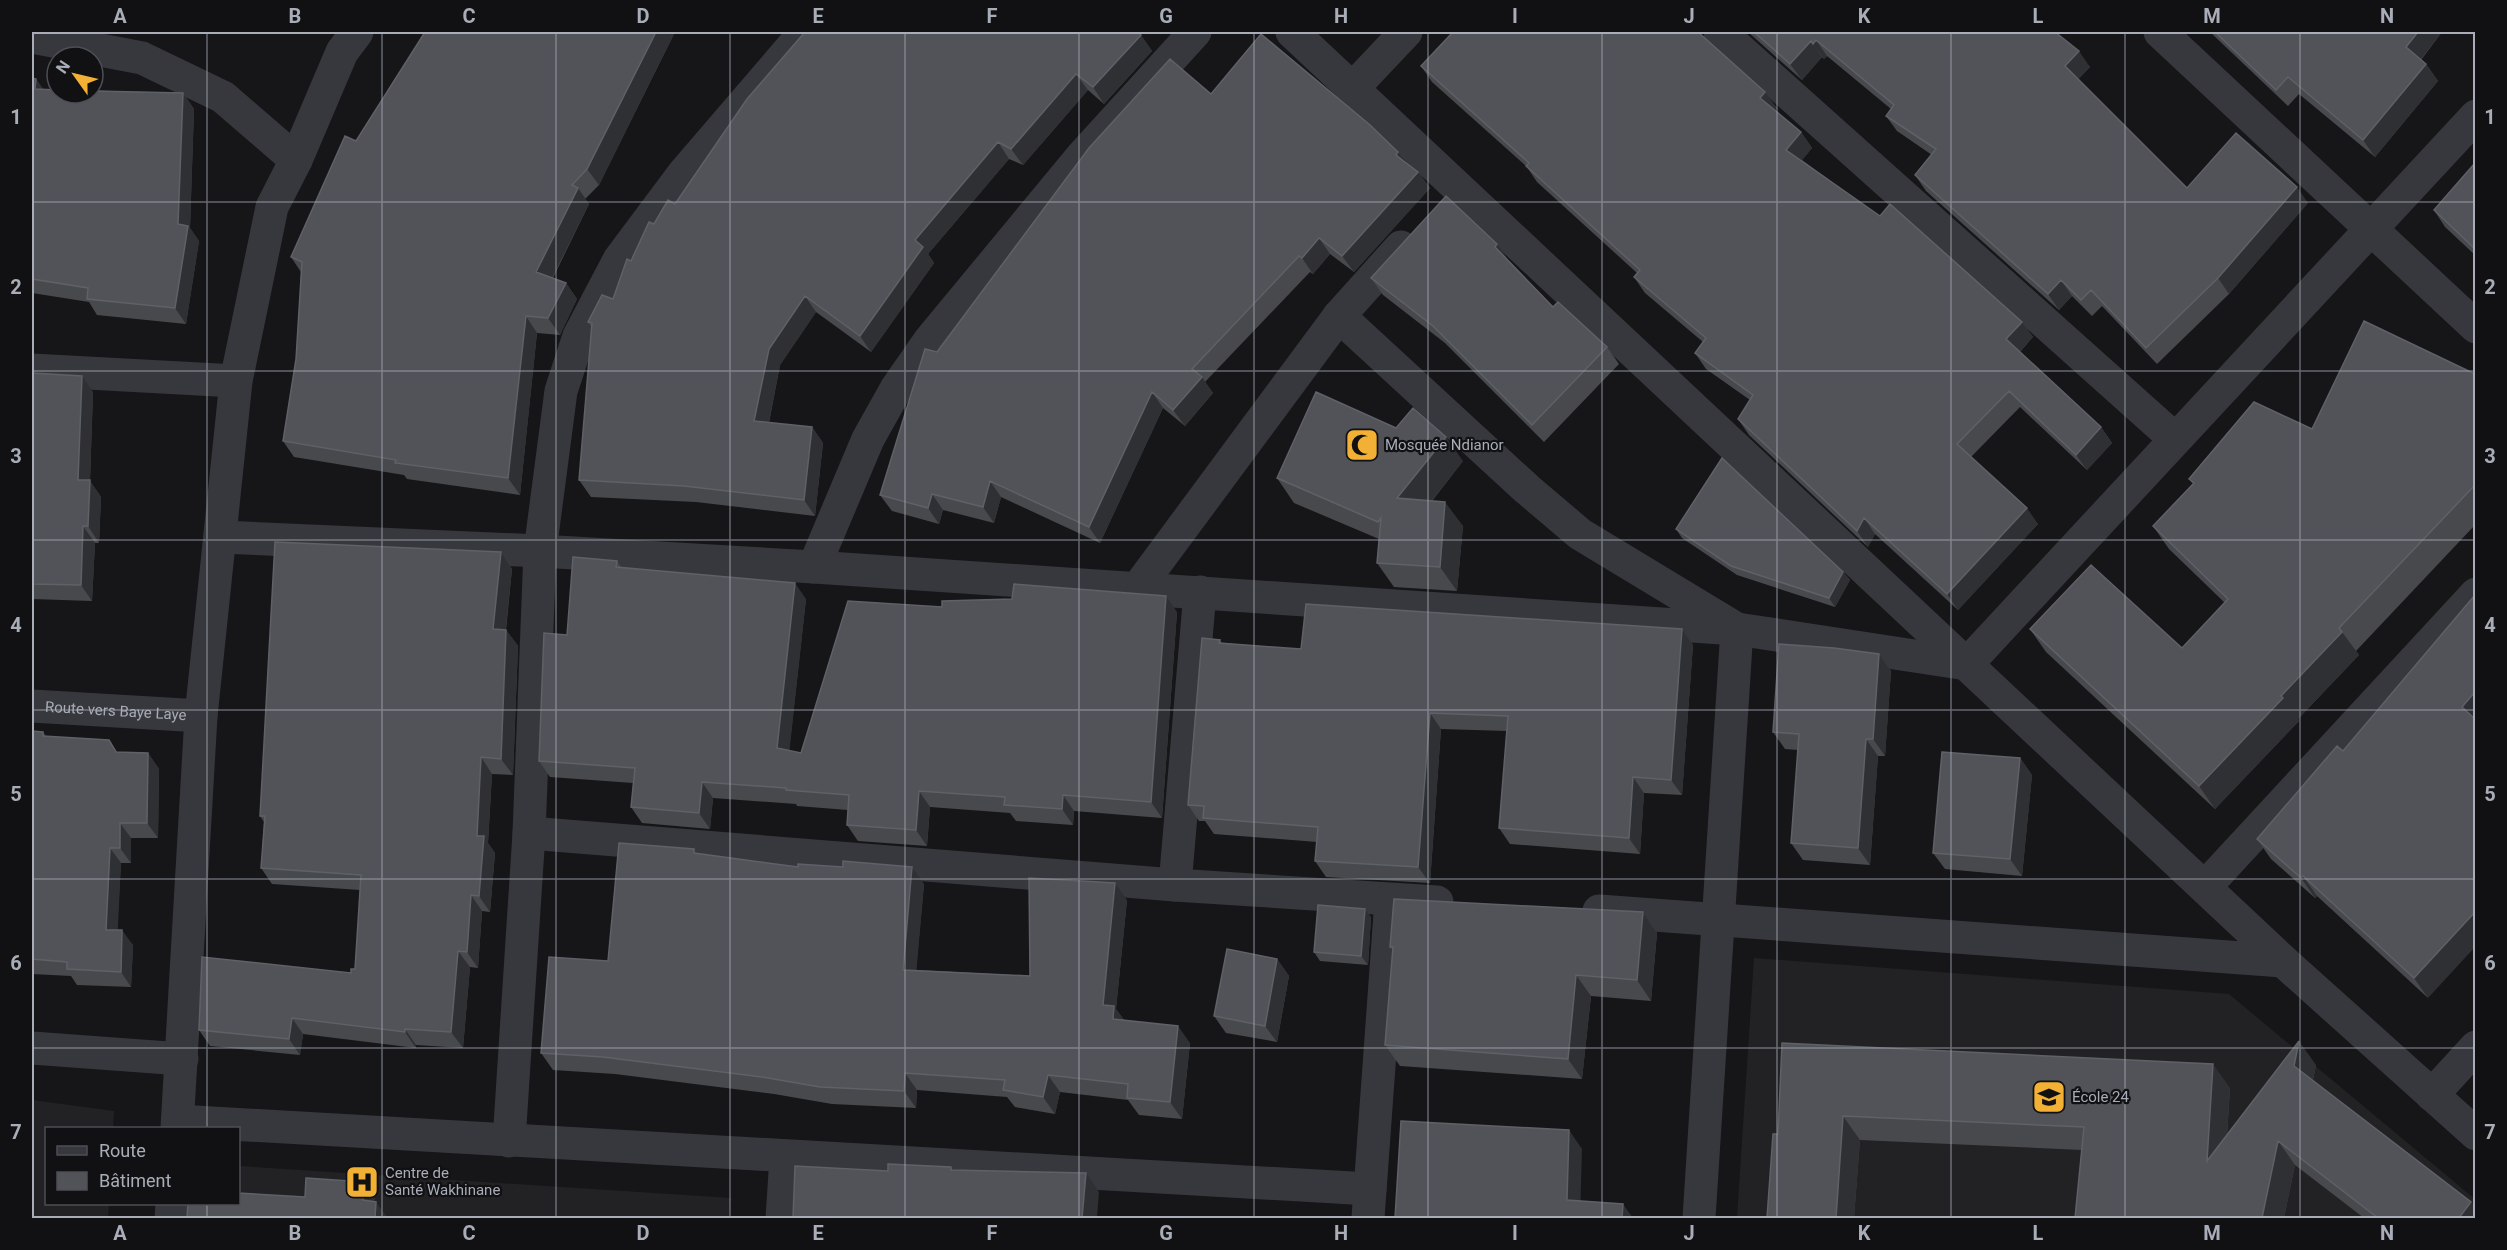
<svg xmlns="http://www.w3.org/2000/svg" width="2507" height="1250" font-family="Roboto,sans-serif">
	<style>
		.built { fill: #222225 }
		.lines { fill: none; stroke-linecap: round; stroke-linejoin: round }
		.minor { stroke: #37383d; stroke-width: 33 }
		.wall { fill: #47494d }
		.shaded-wall { fill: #2f3033 }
		.building { fill: #525359; stroke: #5f6168; stroke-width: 1.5 }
		.grid { fill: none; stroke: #a8adb8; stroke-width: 1.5; stroke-opacity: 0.55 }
		.labels { text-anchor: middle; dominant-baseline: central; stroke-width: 4.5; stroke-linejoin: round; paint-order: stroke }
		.poi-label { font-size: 15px; fill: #a8adb8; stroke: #111113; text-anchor: start }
		.street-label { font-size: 15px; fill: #a8adb8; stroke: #111113 }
		.neatline { fill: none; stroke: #a8adb8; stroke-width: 2 }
		.grid-label { font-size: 20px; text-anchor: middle; font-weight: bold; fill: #a8adb8 }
	</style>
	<rect width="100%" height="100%" fill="#161618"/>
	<!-- built -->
	<path class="built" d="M1754,958l475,36 247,206 -1,18h-738z
		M32,1100l82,11 -1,17h-67v76h63l-1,14h-76z
		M239,1166l492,32 -2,20h-499l8,-14z"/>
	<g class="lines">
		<!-- minor -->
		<g class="minor">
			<path d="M1292,32l991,929 193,173"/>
			<path d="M1720,32l455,407"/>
			<path d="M2160,32l316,295"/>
			<path d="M32,37l110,21 81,39 73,63"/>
			<path d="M1353,88l53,-56"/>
			<path d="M1339,316l188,173 53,45 157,95 -38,589"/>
			<path d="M32,370l204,11"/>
			<path d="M220,537l320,14 274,16 923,62 230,35 509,-548"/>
			<path d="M814,567l54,-128 28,-50 34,-49 153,-185 112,-123"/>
			<path d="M1137,589l202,-273 62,-69"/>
			<path id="s1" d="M32,706l169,10"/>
			<path d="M529,833l646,52 262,17"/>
			<path d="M1175,885l25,-293"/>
			<path d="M2205,887l271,-293"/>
			<path d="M1599,911l684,50"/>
			<path d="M32,1048l150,11"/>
			<path d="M2432,1095l44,-48"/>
			<path d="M178,1121l1192,68"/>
			<path d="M177,1128l24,-412 35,-335 36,-174 24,-47 46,-108 15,-20"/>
			<path d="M509,1141l20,-308 11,-282 21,-160 18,-55 40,-76 65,-87 121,-141"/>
			<path d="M171,1218l1,-14"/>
			<path d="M782,1218l4,-61"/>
			<path d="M1368,1218l23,-318"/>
		</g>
	</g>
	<!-- wall -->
	<path class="wall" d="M675,32l-76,153 -14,14 4,5 -36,74 13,5 11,16 -17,36 -23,-2 -17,162 -113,-16 -3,-4 -110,-18 -11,-16 13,-82 5,-87 -10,-15 65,-116z
		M805,32h337l-2,2 12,17 -48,53 -16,-14 -65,75 -14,-6 -81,95 6,9 -63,89 -55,-40 -36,53 -11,58 43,4 11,16 -8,73 -119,-14 -105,-5 -12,-17 13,-152 -4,-6 25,-23 18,-38 23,-37 21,-20z
		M1748,32h307l35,35 -12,12 109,109 121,15 -79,91 -72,70 -55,-58 -10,10 -20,-20 -13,14 -133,-119 -11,-16 17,-20 -35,-24 -11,-15 5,-7 -64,-53 -3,3 -2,-2 -20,23z
		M2210,32h232l-21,28 5,4 12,17 -63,76 -76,-63 -11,12z
		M1702,35l75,73 -2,2 26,22 11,16 -10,12 220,162 11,15 -13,15 81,75 11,16 -25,27 -67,-63 -49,50 67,67 -80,86 -83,-76 -7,13 -119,-112 -11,-16 12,-19 -44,-31 -11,-16 8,-11 -58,-49 -11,-16 3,-4 -100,-91 -10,-15 -95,-85 -11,-16z
		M32,78l4,1 7,10 140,4 11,16 -4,119 9,13 -13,83 -89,-9 -8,-13 -57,-9z
		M1211,94l195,68 12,10 12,16 -76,84 -24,-18 -17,20 -3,-2 -105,110 8,11 -28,33 -22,-18 -63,135 -99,-46 -7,26 -51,-13 -4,14 -47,-13 -12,-16 57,-143z
		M2475,163v92l-30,-28 -11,-17z
		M1509,261l44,46 54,40 12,17 -75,78 -99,-99 -62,-48 -12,-17z
		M32,373l61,19 -3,89 11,16 -2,46h-4l-3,58 -60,-2z
		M2475,374v151l-119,126 3,4 -61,64 1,2 -84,88 -169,-157 -16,-23 152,19 43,-45 -56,-54 -16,-23 40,-42 -4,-5 123,-50z
		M1463,461l-31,40 31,25 -6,65 -63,-4 -17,-24 2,-24 -85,-36 -17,-25z
		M1676,529l167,43 7,8 -15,27 -98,-32 -55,-37z
		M501,552l11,17 -6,61 12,16 -5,129 -21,-1 -4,69 7,10 -5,59 -8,-1 -4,57 -8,-1 -7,81 -47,-3v3l-113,-14 -3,21 -90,-9 -11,-16 152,-57 4,-4 5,-79 -88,-6 -11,-16 3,-46 -4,-6z
		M617,561l4,6 185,32 -17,152 12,2 141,-146 235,5 -15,206 -88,-7 -1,14 -57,-4 -6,-8 -80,-6 -3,39 -69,-5 -11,-16 1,-15 -51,-4 -1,-2 -83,-6 -3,31 -68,-6 -11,-16 2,-24 -83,-6 -11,-16 28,-126z
		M1682,629l11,16 -11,150 -38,-2 -4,61 -130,-10 -11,-16 8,-97 -66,-2 -11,154 -104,-6 -11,-16 2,-19 -103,-8 -9,-13h-6l-11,-16 32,-165 2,3 79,6z
		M1879,654l12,17 -6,85h-7l-8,109 -67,-5 -12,-17 7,-93 -13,-1 -12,-17z
		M32,731l11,1 3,4 63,4 8,12 31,1 11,16 -1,69h-27v25h-10l-4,67 16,15 -2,42 -54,-2 -6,-9 -39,-2z
		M2343,751l85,247 -111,-102 -2,2 -44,-39 -14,-20z
		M2020,758l12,17 -10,101 -77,-7 -12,-16z
		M698,854l226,30 -8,86 114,6 97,-76 -11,109 8,11 66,23 -8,76 -43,-4 -11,-15 -68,-8 -5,22 -40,-7 -8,-10 -90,-7 -1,18 -84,-4 -58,-10 -159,-20 -62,-4 -12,-17 67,-92z
		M1643,912l14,21 -6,68 -60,-5 -9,83 -182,-13 -15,-21 8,-95 -3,-3z
		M1371,917l-3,48 -48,-4 -6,-9z
		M1277,959l12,17 -12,66 -51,-9 -12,-17z
		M1782,1043l448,45 -3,48 89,-71 -3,15 162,138h-111l-69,-53 -11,53h-209l7,-68 -222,-10 -6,78h-87l11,-84z"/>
	<!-- shaded-wall -->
	<path class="shaded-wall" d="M656,32h19l-76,153 -12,-16z
		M2418,32h24l-25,32 -11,-17z
		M1141,35l11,16 -48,53 -11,-17z
		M1816,40l11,16 -3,3 -11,-15z
		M1811,41l11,16 -20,23 -12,-16z
		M2079,51l11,16 -14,15 -11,-16z
		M2426,64l12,17 -63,76 -12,-17z
		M1076,74l12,16 -65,75 -12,-16z
		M36,79l11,15 -12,-5z
		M1765,92l12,16 -6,5 -11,-15z
		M183,93l11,16 -4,119 9,13 -13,83 -11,-16z
		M1801,132l11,16 -14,17 -12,-15z
		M998,142l11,17 -81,95 6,9 -63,89 -11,-16 55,-96z
		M1398,152l12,16 -14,-13z
		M1418,172l12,16 -76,84 -12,-16z
		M2297,187l11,16 -79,91 -11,-16z
		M578,188l11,16 -42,84 -11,-16z
		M1319,238l11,16 -17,20 -11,-16z
		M1497,244l12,17 -14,-14z
		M2061,280l11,16 -13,14 -11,-16z
		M566,283l11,16 -17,36 -12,-17z
		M805,296l11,16 -36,53 -14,72 -12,-16 15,-72z
		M526,316l11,17 -17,162 -12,-17z
		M2022,322l11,15 -16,18 -11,-16z
		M82,376l11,16 -3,89 11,16 -2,46 -11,-17 -10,-46z
		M1202,377l11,16 -28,33 -12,-16z
		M1152,392l11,16 -63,135 -11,-16z
		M812,427l11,16 -8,73 -11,-16z
		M2101,427l11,16 -25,27 -11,-15z
		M1446,437l17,24 -49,62 -17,-25z
		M990,481l11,16 -7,26 -11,-16z
		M932,494l11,16 -4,14 -11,-16z
		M1445,502l18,24 -6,65 -17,-24z
		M2027,508l11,16 -80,86 -11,-16z
		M1864,518l11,16 -7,13 -11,-16z
		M83,526l12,17 -3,58 -11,-16z
		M501,552l11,17 -8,76 -11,-16z
		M1843,572l7,8 -15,27 -6,-9z
		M795,583l11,16 -18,165 -11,-16z
		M1166,596l11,16 -15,206 -11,-16z
		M1682,629l11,16 -11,150 -11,-15z
		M506,630l12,16 -5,129 -12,-16z
		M2342,632l17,23 -61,64 1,2 -84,88 -16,-23 82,-90z
		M1879,654l12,17 -6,85 -12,-17z
		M2475,692v35l-13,-20z
		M1430,713l11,16 -11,154 -12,-16z
		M1866,739l12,17 -8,109 -12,-17z
		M148,753l11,16 -1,69 -11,-15z
		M481,757l11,17 -4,69 7,10 -5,59 -11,-16 -2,-60z
		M2020,758l12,17 -10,101 -12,-17z
		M1633,777l11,16 -4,61 -11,-16z
		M702,782l11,16 -3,31 -11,-16z
		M919,791l11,16 -3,39 -11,-16z
		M1063,795l11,16 -1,14 -11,-16z
		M120,823l11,15v25l-11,-15z
		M110,848l11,15 -4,82 -11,-15z
		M912,867l12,17 -9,103 -12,-17z
		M2303,876l14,20 -2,2 -14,-20z
		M1115,883l12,17 -11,109 10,14 -1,13 -22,-31z
		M471,895l11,16 -4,57 -11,-16z
		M1365,909l6,8 -3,48 -7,-9z
		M1643,912l14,21 -6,68 -14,-21z
		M2475,912v35l-47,51 -14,-20z
		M122,930l11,15 -2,42 -10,-15z
		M458,951l12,16 -7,81 -12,-16z
		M1277,959l12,17 -12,66 -12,-16z
		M1576,975l15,21 -9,83 -14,-20z
		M292,1018l11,16 -3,21 -11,-16z
		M1178,1026l12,17 -8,76 -12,-17z
		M405,1029l11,16v3l-11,-16z
		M2299,1041l17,24 -5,25 -17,-24z
		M2213,1064l17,24 -6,97 -17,-24z
		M905,1073l12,17 -1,18 -12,-17z
		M1048,1075l12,17 -5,22 -12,-17z
		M1843,1116l17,24 -6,78h-18z
		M1569,1130l13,19 -2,69 -13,-18z
		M2278,1141l17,24 -11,53h-22z
		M1086,1173l13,19 -2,26h-15z
		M364,1182l11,16 -1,18 -11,-16z
		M376,1202l11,15v1h-12z
		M2471,1202l4,6v10h-16z
		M1623,1204l10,14h-11z"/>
	<!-- building -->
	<path class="building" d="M425,32h231l-69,137 -15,16 6,3 -42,84 30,11 -18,35 -22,-2 -18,162 -113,-15 1,-3 -113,-19 13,-82 6,-97 -11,-5 54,-121 11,5z
		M805,32h332l4,3 -48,52 -17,-13 -65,75 -13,-7 -83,98 8,7 -63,89 -55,-40 -36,53 -15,72 58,6 -8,73 -120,-14 -105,-6 13,-157 -4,-1 14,-27 11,4 14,-40 4,2 18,-39 5,2 14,-24 7,4 72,-105z
		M1453,32h245l67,60 -5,6 41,34 -15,18 94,66 10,-12 132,118 -16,17 95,88 -25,28 -67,-64 -52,53 70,64 -80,86 -83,-76 -7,13 -119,-112 15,-24 -58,-42 11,-15 -72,-61 6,-7 -114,-104 3,-3 -108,-97z
		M1754,32h301l24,19 -14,15 122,122 49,-55 61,54 -79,91 -72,70 -55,-58 -10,10 -20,-20 -13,14 -133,-119 21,-26 -50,-33 8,-11 -78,-65 -3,4 -2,-3 -21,23z
		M2215,32h203l-12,15 20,17 -63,76 -75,-63 -12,13z
		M1261,34l109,91 28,27 -2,3 22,17 -76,84 -23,-18 -17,20 -3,-2 -107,113 10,8 -29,33 -21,-18 -63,135 -99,-46 -7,26 -51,-13 -4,14 -48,-13 45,-146 12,3 152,-204 81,-89 41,35z
		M32,78l4,1 -1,10 22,1v3h36v-2l90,2 -5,131 10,2 -13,82 -88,-9 1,-11 -56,-9z
		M2475,163v86l-41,-39z
		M1446,196l51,48 -2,3 58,60 5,-5 49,45 -75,78 -99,-99 -62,-48z
		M2364,321l111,53v111l-136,143 3,4 -61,64 2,2 -84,88 -169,-157 61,-64 91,83 46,-49 -75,-73 41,-43 -5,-4 65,-77 58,27z
		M32,373l50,3 -4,104h12l-2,46h-5l-2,59 -49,-1z
		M1316,392l80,36 17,-20 33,29 -49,61 48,4 -5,65 -63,-4 4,-45 -3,4 -101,-44z
		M1722,458l121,114 -14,26 -98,-32 -55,-37z
		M275,542l226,10 -8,77 13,1 -5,129 -20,-2 -4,79h7l-5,60 -8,-1 -4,57 -9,-1 -7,81 -46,-3v3l-113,-14 -3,21 -90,-9 3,-73 149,16v-4h4l6,-94 -100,-7 4,-52h-5z
		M573,557l44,4 -1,6 179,16 -18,165 24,5 47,-152 94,6v-6l70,-2 2,-15 152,12 -15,206 -88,-7 -1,14 -58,-4 1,-8 -86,-6 -3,39 -69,-5 2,-30 -63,-5v-2l-84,-6 -3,31 -68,-6 4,-39 -96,-7 5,-128 23,2z
		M2475,595v97l-13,15 13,12v193l-61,66 -111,-102 -2,2 -44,-39 80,-93 6,5z
		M1306,604l376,25 -11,151 -38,-3 -4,61 -130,-10 9,-112 -78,-3 -12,154 -103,-6 3,-34 -115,-9 1,-12 -16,-1 14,-167 18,2 -1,3 82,6z
		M1779,644l55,4 45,6 -6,85h-7l-8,109 -67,-5 8,-109 -26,-2z
		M32,731l11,1v4l66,4 7,12 32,1 -1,70h-27v25h-10l-4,82h16l-1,42 -54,-3v-7l-35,-3z
		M1942,752l78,6 -10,101 -77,-6z
		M619,843l75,6v4l104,14v-3l45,3v-6l69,6 -9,103 127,6 -1,-98 86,5 -12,122 11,1 -1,13 65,7 -8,76 -43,-4 1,-14 -80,-9 -5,22 -40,-7 2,-10 -100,-7 -1,18 -84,-4 -58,-10 -159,-20 -62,-4 8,-96 59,4z
		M1394,899l249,13 -6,68 -61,-5 -8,84 -183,-14 8,-98h-3z
		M1318,905l47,4 -4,47 -47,-4z
		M1227,949l50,10 -12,67 -51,-10z
		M2299,1041l-5,25 177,136 -12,16h-81l-100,-77 -16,77h-187l9,-91 -241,-11 -7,102h-69l6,-84h5l4,-91 431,21 -6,97z
		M1401,1121l168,9 -2,70 56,4 -1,14h-227z
		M888,1164l63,3v3l135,3 -4,45h-289l2,-52 93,5z
		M306,1178l58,4 -1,18 13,2 -1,16h-188l1,-15h50v-10l67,4z"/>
	<!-- grid -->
	<path class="grid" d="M207,32v1096M382,32v1186M556,32v1186M730,32v1186M905,32v1186M1079,32v1186M1254,32v1186M1428,32v1186M1602,32v1186M1777,32v1186M1951,32v1186M2125,32v1186M2300,32v1186M32,202h2444M32,371h2444M32,540h2444M32,710h2444M32,879h2444M32,1048h2444M207,1204v14"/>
	<!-- icons -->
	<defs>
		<g id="mosque-square" transform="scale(1.725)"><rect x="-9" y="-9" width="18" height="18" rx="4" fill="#f2b134" stroke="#111113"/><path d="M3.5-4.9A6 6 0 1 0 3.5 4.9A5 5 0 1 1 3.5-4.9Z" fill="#111"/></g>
		<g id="school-square" transform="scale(1.725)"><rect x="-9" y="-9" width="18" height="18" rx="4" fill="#f2b134" stroke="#111113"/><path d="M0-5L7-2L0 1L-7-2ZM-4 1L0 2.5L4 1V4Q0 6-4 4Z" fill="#111"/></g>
		<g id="hospital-square" transform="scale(1.725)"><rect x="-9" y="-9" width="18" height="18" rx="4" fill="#f2b134" stroke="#111113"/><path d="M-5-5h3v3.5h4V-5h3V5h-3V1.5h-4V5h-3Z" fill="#111"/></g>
	</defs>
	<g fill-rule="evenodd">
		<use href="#mosque-square" x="1362" y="445"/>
		<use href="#school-square" x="2049" y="1097"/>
		<use href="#hospital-square" x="362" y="1182"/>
	</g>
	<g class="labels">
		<!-- poi labels -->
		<g class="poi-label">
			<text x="1385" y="445">Mosquée Ndianor</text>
			<text x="2072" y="1097">École 24</text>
			<text x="385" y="1173">Centre de<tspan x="385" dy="17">Santé Wakhinane</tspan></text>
		</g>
		<!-- street labels -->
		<g class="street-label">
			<text stroke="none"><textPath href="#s1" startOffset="84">Route vers Baye Laye</textPath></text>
		</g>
	</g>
	<!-- border -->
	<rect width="2507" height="1250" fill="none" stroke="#111113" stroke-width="66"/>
	<!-- legend -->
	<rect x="45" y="1127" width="195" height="78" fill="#111113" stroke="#4d4f55" stroke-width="1.5"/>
	<rect x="57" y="1146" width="30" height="9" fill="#37383d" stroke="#4d4f55" stroke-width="1.5"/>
	<text x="99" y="1157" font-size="18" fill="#a8adb8">Route</text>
	<rect x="57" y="1172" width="30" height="18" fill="#525359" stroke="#4d4f55" stroke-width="1.5"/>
	<text x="99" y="1187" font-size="18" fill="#a8adb8">Bâtiment</text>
	<!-- north arrow -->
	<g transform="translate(75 75) rotate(304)"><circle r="28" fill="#111113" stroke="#4d4f55" stroke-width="1.5"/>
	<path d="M0-4.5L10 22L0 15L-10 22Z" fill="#f2b134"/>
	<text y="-9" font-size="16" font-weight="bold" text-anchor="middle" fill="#a8adb8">N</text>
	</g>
	<rect x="33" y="33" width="2441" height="1184" class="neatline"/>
	<g class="grid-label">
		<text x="120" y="23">A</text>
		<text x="295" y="23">B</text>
		<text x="469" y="23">C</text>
		<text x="643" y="23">D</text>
		<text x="818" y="23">E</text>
		<text x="992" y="23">F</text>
		<text x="1166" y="23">G</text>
		<text x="1341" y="23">H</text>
		<text x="1515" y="23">I</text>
		<text x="1689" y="23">J</text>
		<text x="1864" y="23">K</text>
		<text x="2038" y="23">L</text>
		<text x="2212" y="23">M</text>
		<text x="2387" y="23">N</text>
		<text x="16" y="124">1</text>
		<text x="2490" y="124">1</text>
		<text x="16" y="294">2</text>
		<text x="2490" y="294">2</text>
		<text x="16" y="463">3</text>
		<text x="2490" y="463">3</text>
		<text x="16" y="632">4</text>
		<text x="2490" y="632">4</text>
		<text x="16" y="801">5</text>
		<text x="2490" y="801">5</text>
		<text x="16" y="970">6</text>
		<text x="2490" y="970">6</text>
		<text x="16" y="1139">7</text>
		<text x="2490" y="1139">7</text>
		<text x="120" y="1240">A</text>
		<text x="295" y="1240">B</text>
		<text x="469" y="1240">C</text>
		<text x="643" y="1240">D</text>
		<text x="818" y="1240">E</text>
		<text x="992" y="1240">F</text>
		<text x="1166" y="1240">G</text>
		<text x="1341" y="1240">H</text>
		<text x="1515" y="1240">I</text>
		<text x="1689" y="1240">J</text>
		<text x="1864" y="1240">K</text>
		<text x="2038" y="1240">L</text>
		<text x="2212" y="1240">M</text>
		<text x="2387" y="1240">N</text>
	</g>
</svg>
